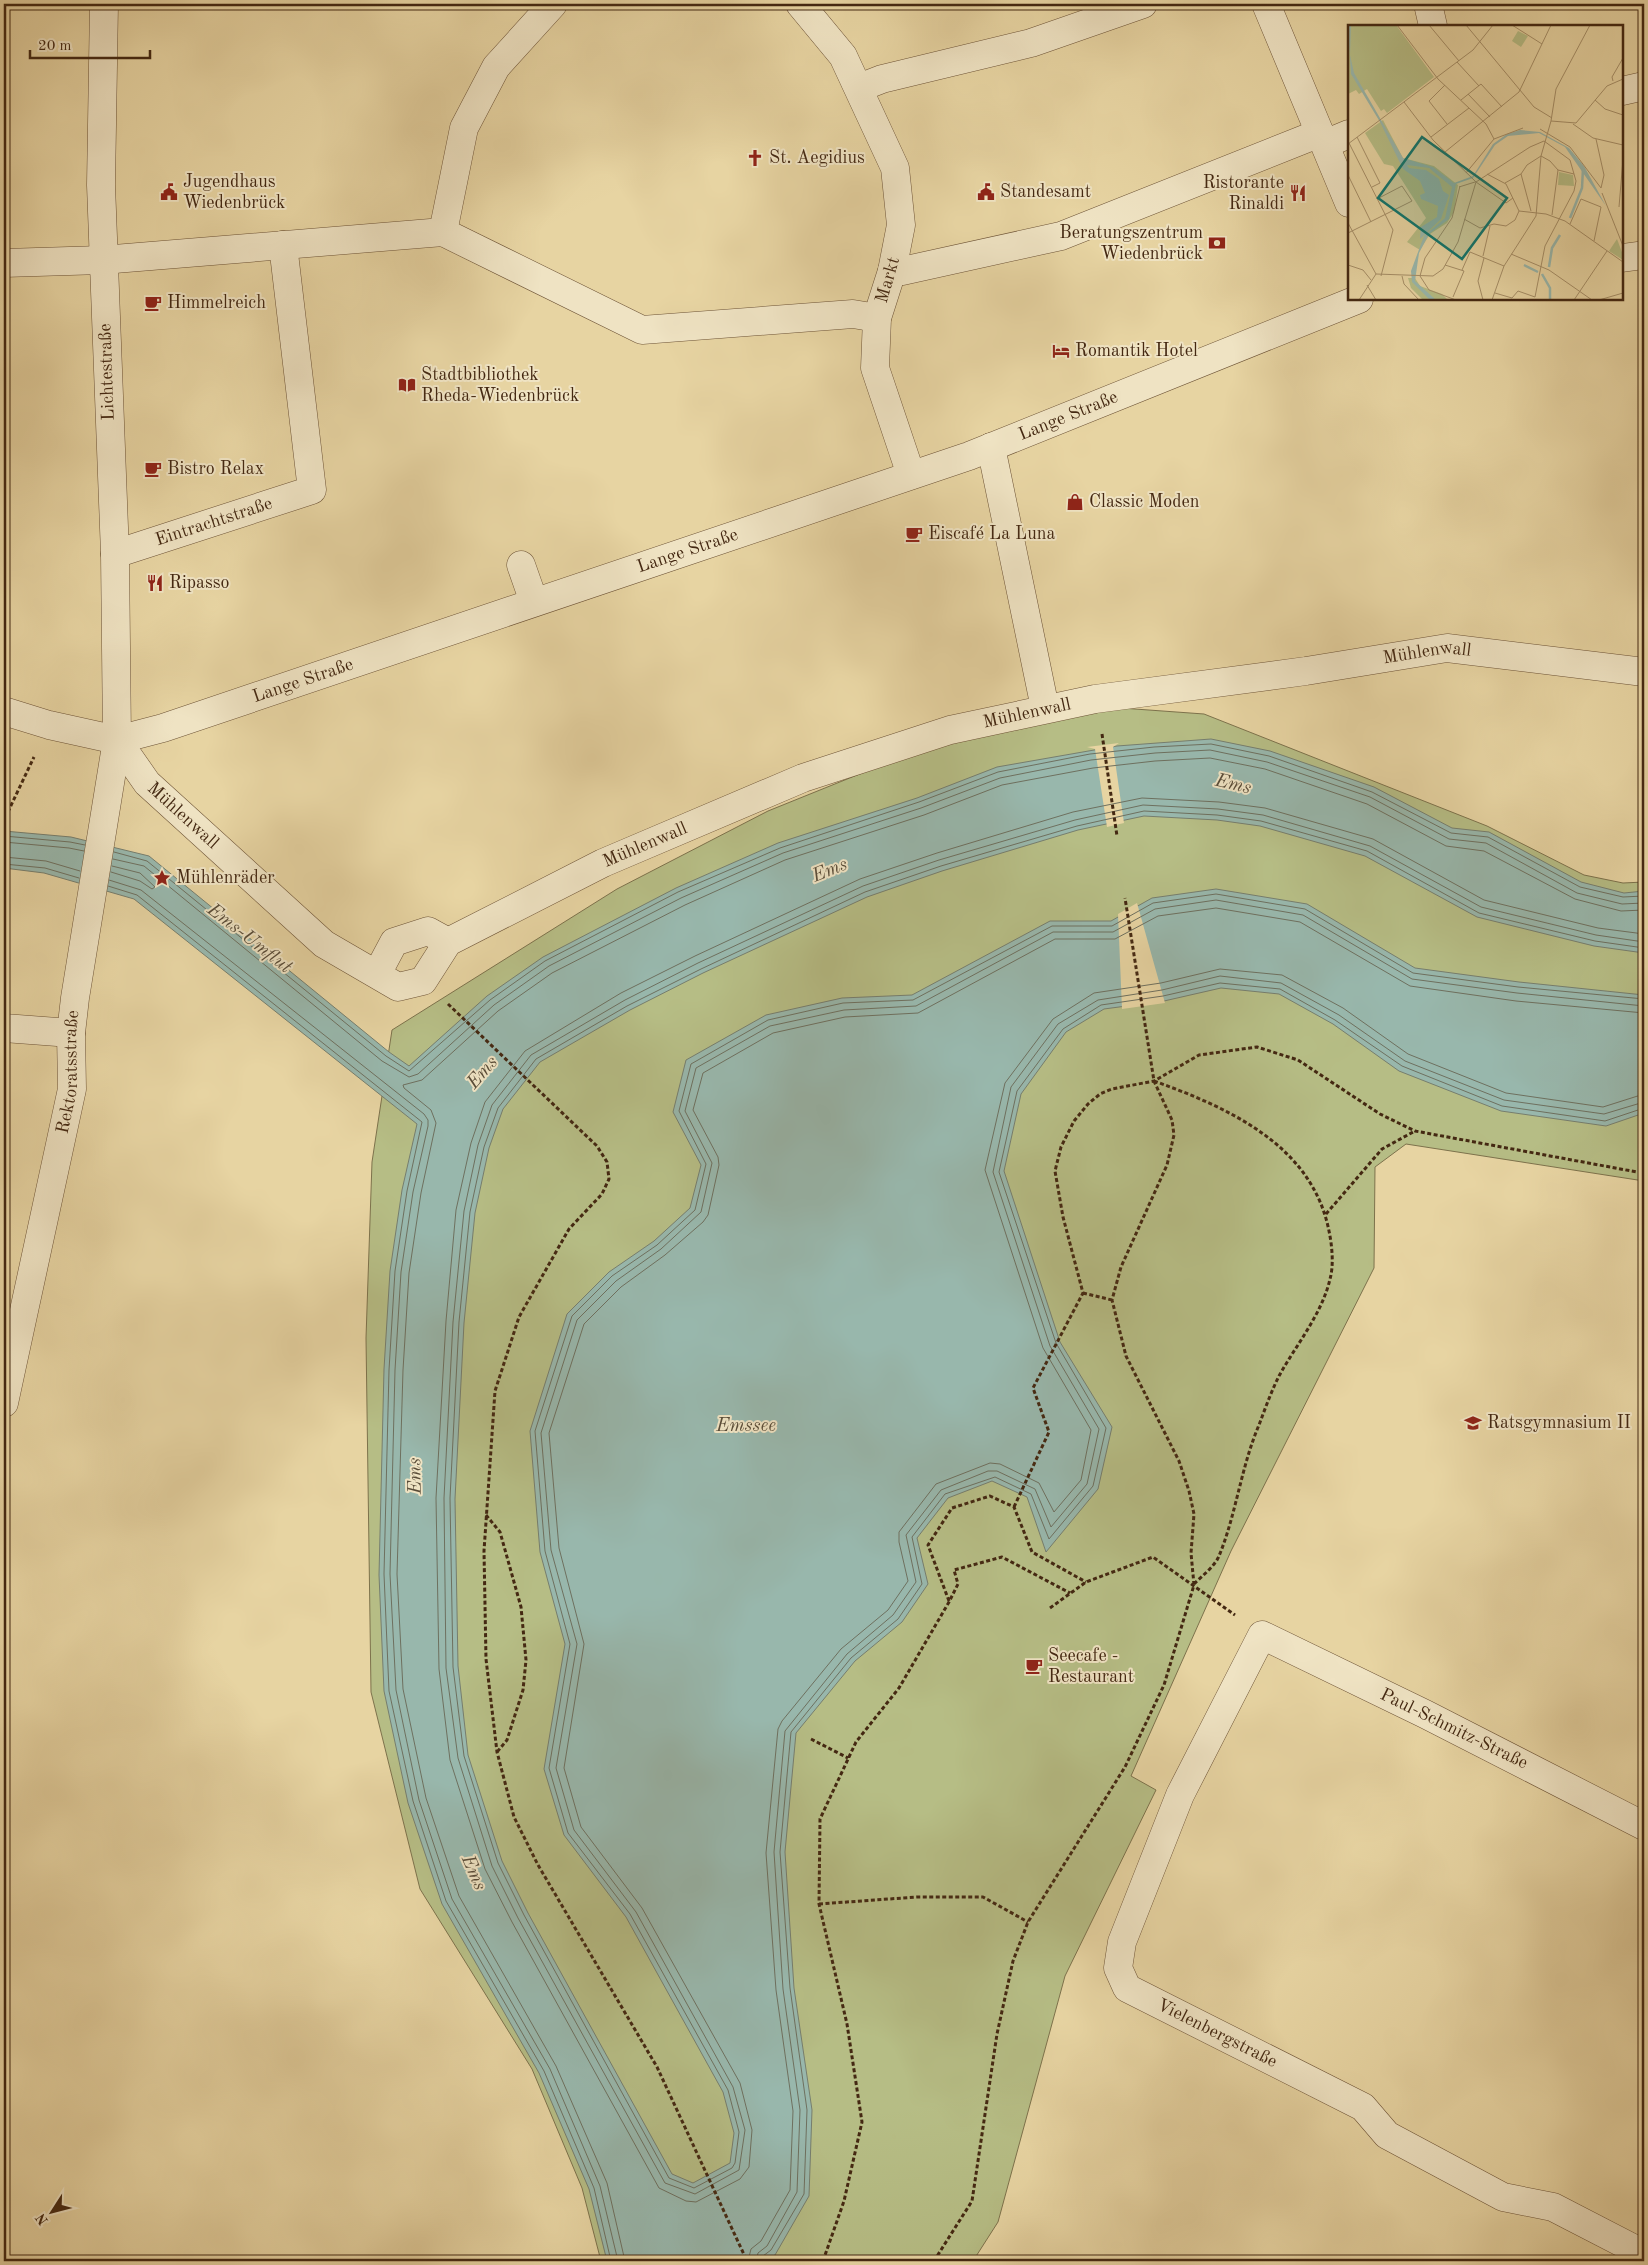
<svg xmlns="http://www.w3.org/2000/svg" width="1648" height="2265" font-family="'Old Standard TT',serif">
	<style>
		.green { fill: #b6bd85; stroke: #7d724c }
		.water { fill: #98b7ac; stroke: #767e6e }
		.pier { fill: #e7d4a2 }
		.lines { fill: none; stroke-linecap: round; stroke-linejoin: round }
		.shore { stroke: #6e705f; stroke-width: 1 }
		.minor-casing { stroke: #6d5336; stroke-width: 29 }
		.path { stroke: #442812; stroke-width: 3; stroke-dasharray: 4 2.5; stroke-linecap: butt }
		.minor { stroke: #efe3c3; stroke-width: 28 }
		.labels { text-anchor: middle; dominant-baseline: central; stroke-width: 4; stroke-linejoin: round; paint-order: stroke }
		.poi-label { font-size: 18px; fill: #442812; stroke: #efe3c3; text-anchor: start }
		.street-label { font-size: 18px; fill: #442812; stroke: #efe3c3 }
		.water-label { font-size: 19px; font-style: italic; fill: #594c38; stroke: #efe3c3 }
		.inset-river { fill: none; stroke: #98b7ac; stroke-width: 2.5 }
		.inset-road { fill: none; stroke: #a68f68; stroke-width: 1 }
		.view { fill: #0f766e; fill-opacity: 0.15; stroke: #0f766e; stroke-width: 2.5 }
		.inset-edge { fill: none; stroke: #442812; stroke-width: 2.5 }
	</style>
	<rect width="100%" height="100%" fill="#e7d4a2"/>
	<filter id="stains"><feTurbulence type="fractalNoise" baseFrequency=".004" numOctaves="4"/><feColorMatrix values="0 0 0 0 .2 0 0 0 0 .09 0 0 0 0 .02 0 0 0 .5 -.17"/></filter>
	<radialGradient id="worn" r=".72"><stop offset=".6" stop-color="#630" stop-opacity="0"/><stop offset="1" stop-color="#630" stop-opacity=".3"/></radialGradient>
	<!-- green -->
	<path class="green" d="M1121,708l83,6 283,112 97,49 39,8 21,-1v299l-238,-37 -31,23 -1,101 -143,283 -100,225 25,14 -91,186 -67,246 -25,39h-372l-19,-73 -50,-119 -112,-180 -49,-197 -5,-354 6,-176 20,-132 225,-141 151,-78 151,-61 71,-20z"/>
	<!-- water -->
	<path class="water" d="M1211,739l59,12 104,36 78,41 37,4 92,50 43,11 20,-2v62l-50,-7 -117,-29 -112,-61 -105,-30 -43,-6 -73,-4 -66,14 -136,41 -75,26 -164,76 -73,37 -90,52 -37,47 -14,39 -14,65 -11,110 -9,176 3,167 10,89 34,106 26,52 144,261 21,9 37,-20 4,-30 -11,-41 -97,-175 -62,-82 -20,-66 21,-125 -25,-92 -10,-121 37,-117 42,-42 45,-31 36,-33 11,-43 -28,-53 13,-52 80,-45 76,-17 70,-3 138,-74h61l41,-23 64,-9 91,15 108,64 104,14 125,13v118l-38,13 -105,-15 -102,-40 -66,-47 -54,-30 -58,-6 -57,13 -60,8 -38,23 -45,62 -17,77 56,171 52,85 -14,62 -52,63 -19,-55 -35,-16 -44,17 -31,40 11,46 -26,38 -47,39 -59,72 -11,119 9,136 18,122 -3,86 -34,59 -11,6h-157l-18,-72 -50,-116 -97,-169 -34,-101 -24,-112 -5,-116 5,-206 6,-98 12,-81 15,-66 -283,-225 -90,-26 -40,-5v-37l67,6 78,19 240,196 20,14 78,-70 56,-39 133,-69 102,-45 139,-45 80,-31 120,-21z"/>
	<!-- pier -->
	<path class="pier" d="M1119,743l-6,4 11,76 -17,4 -12,-78 -8,-2z
		M1137,903l28,100 -43,6 -4,-95z"/>
	<g class="lines">
		<!-- shore -->
		<path class="shore" d="M4,836l66,6 15,3
			M4,842l65,6 15,3
			M114,852l33,9 239,195 23,15 81,-71 55,-39 133,-69 102,-44 139,-46 79,-30 92,-18 64,-7 57,-3 58,12 103,36 79,41 37,4 92,50 43,10 21,-1
			M4,857l42,4 34,10
			M113,859l31,7 238,195 27,16 9,-3 76,-69 55,-39 132,-68 102,-45 138,-45 79,-30 91,-18 64,-7 55,-3 57,12 103,35 79,42 37,4 91,50 45,11 22,-1
			M4,864l41,4 34,10
			M111,872l29,9 12,8 3,-2 -15,-14 -28,-7
			M109,880l32,10 283,224 4,6v6l-15,66 -12,80 -6,98 -5,204 6,116 23,110 33,99 98,170 50,117 18,75
			M108,886l29,9 285,227 -15,69 -12,80 -6,99 -5,204 5,117 24,110 33,100 98,170 50,117 17,73
			M1644,934l-46,-6 -114,-28 -111,-61 -108,-31 -46,-6 -77,-4 -69,14 -136,41 -77,26 -165,77 -74,37 -96,58 -40,51 -14,41 -15,67 -10,111 -10,177 3,171 11,91 35,109 27,53 147,266 27,13 10,1 44,-23 9,-12 3,-37 -12,-47 -98,-175 -61,-81 -17,-59 20,-124 -25,-96 -10,-115 35,-109 37,-37 44,-32 38,-33 5,-7 11,-50 -1,-8 -25,-47 10,-37 70,-40 72,-16 73,-4 137,-74h60l43,-23 58,-8 84,14 110,64 106,15 128,12
			M1644,942l-48,-7 -115,-28 -111,-61 -107,-31 -45,-6 -75,-4 -68,15 -136,40 -76,26 -165,77 -73,37 -94,55 -39,50 -14,40 -14,66 -11,111 -9,176 2,170 12,90 34,108 26,52 147,265 30,11 44,-24 6,-40 -12,-43 -97,-175 -62,-82 -18,-62 21,-124 -26,-94 -10,-117 36,-113 39,-39 45,-32 40,-37 11,-49 -27,-52 11,-43 74,-42 74,-16 72,-4 137,-74h60l42,-23 61,-9 87,15 109,64 105,14 127,13
			M1644,948l-49,-7 -116,-28 -112,-62 -106,-30 -44,-6 -73,-4 -67,15 -136,40 -76,26 -164,77 -74,37 -91,53 -38,49 -14,39 -14,65 -11,110 -9,176 3,169 11,89 34,107 26,52 145,263 25,10 38,-20 3,-5 4,-31 -11,-42 -98,-176 -62,-81 -19,-65 21,-124 -25,-93 -10,-120 37,-115 40,-40 45,-31 38,-35 11,-46 -27,-53 12,-47 77,-44 75,-17 70,-3 139,-74h60l41,-23 63,-9 89,15 108,64 105,14 126,12
			M625,2261l-18,-78 -51,-117 -97,-170 -33,-98 -23,-109 -6,-115 6,-204 6,-97 12,-80 15,-70 -5,-13 -27,-22 -1,-3 19,-5 76,-69 54,-38 133,-68 100,-45 139,-45 78,-30 91,-17 62,-7 55,-3 55,11 102,35 79,42 38,5 91,48 46,12 23,-1
			M748,2261l3,-12 10,-8 29,-51 3,-79 -17,-121 -10,-137 12,-124 4,-8 59,-72 47,-39 20,-29 -9,-39v-10l37,-48 54,-21 10,1 39,19 15,29 27,-32 10,-50 -48,-82 -58,-178 20,-87 48,-64 41,-26 67,-10 59,-14 62,6 61,33 65,46 98,39 97,14 41,-13
			M756,2261l2,-8 9,-7 30,-54 3,-82 -17,-121 -9,-137 11,-121 62,-77 46,-39 23,-33 -10,-47 35,-45 47,-19h9l38,18 16,38 36,-43 12,-55 -49,-83 -57,-174 18,-85 47,-63 40,-24 64,-10 58,-14 61,7 58,32 66,46 99,39 100,14 40,-12
			M762,2261l1,-5 8,-6 33,-56 3,-84 -17,-122 -10,-136 11,-120 60,-74 47,-39 24,-35 -10,-47 33,-43 50,-17 36,17 18,45 44,-53 13,-58 -50,-85 -57,-171 18,-81 46,-62 38,-24 62,-9 57,-13 60,6 55,31 67,46 100,40 103,15 39,-13"/>
		<!-- minor casing -->
		<g class="minor-casing">
			<g id="minor">
				<path d="M800,4l43,52 52,112 6,57 -9,46 -15,47 -2,50 36,107"/>
				<path d="M1266,4l83,199"/>
				<path d="M1428,4l5,22"/>
				<path d="M859,88l23,-9 149,-36 112,-39"/>
				<path d="M1622,91l22,-5"/>
				<path d="M1325,144l24,-10"/>
				<path d="M443,232l199,98 211,-16 24,4"/>
				<path d="M443,232l21,-104 32,-61 57,-63"/>
				<path d="M1622,258l22,-3"/>
				<path d="M4,263l98,-3 341,-28"/>
				<path d="M892,271h10l159,-35 259,-103"/>
				<path d="M991,447l54,261"/>
				<path id="s1" d="M115,554l197,-64 -29,-245"/>
				<path d="M521,565l13,37"/>
				<path id="s2" d="M4,711l45,14 68,15 46,-12 806,-272 390,-157"/>
				<path id="s3" d="M117,740l30,43 177,161 74,43 25,-6 25,-39 155,-79 200,-85 147,-48 145,-31 211,-28 141,-23 197,24"/>
				<path d="M377,974l17,-32 34,-11 20,11"/>
				<path d="M4,1028l67,5"/>
				<path id="s4" d="M4,1403l68,-314 -1,-56 4,-35 42,-258 -2,-186 -14,-369 3,-181"/>
				<path id="s5" d="M1644,1826l-219,-112 -163,-79 -82,160 -58,147 -4,26 9,20 236,119 24,28 116,62 50,10 91,47"/>
			</g>
		</g>
		<!-- path -->
		<path class="path" d="M1102,734l15,102
			M4,816h2l28,-59
			M448,1004l149,142 10,16 2,17 -7,15 -33,35 -50,88 -24,74 -11,160 2,108 11,93 17,65 24,48 119,202 90,194
			M1154,1081c75,27 158,64 175,150 3,14 5,34 1,48 -8,35 -34,66 -51,97 -8,16 -14,33 -20,49 -18,42 -23,90 -40,131 -4,10 -17,20 -25,28
			M1326,1214l56,-65 33,-18
			M1083,1293l29,7
			M1014,1507l35,-75 -16,-44 50,-95 -20,-76 -8,-46 6,-24 13,-26 14,-17 12,-10 12,-5 42,-8 45,-26 58,-8 41,13 82,54 35,17 222,41 7,-1
			M486,1515l14,17 21,75 5,53 -3,30 -16,50 -10,12
			M949,1601l-21,-56 24,-37 38,-12 24,11 18,45 54,30
			M1050,1608l36,-26 67,-25 82,58
			M811,1739l37,19
			M819,1904l98,-7h66l45,25
			M823,2261l21,-60 18,-79 -15,-98 -28,-120 1,-85 36,-77 43,-54 50,-86 9,-18 -4,-14 48,-13 68,36
			M934,2261l38,-60 25,-167 16,-73 15,-39 97,-155 39,-82 30,-100 -3,-32 3,-39 -5,-23 -10,-30 -53,-105 -14,-56 9,-33 46,-102 7,-30 -2,-15 -18,-39 -29,-183"/>
		<!-- minor -->
		<use href="#minor" class="minor"/>
	</g>
	<!-- icons -->
	<defs>
		<g id="church-bare" transform="scale(1.35)"><path d="M-1.2-6h2.4v3.5h3.3v2.4h-3.3V6h-2.4V-.1h-3.3v-2.4h3.3Z" fill="#8f2418" stroke="#efe3c3" stroke-width="2.5" paint-order="stroke"/></g>
		<g id="civic-bare" transform="scale(1.35)"><path d="M-.6-6.5H3V-4.5H.6V-3L4-1V1h2V6H-6V1h2V-1L-.6-3ZM-1.2 2.5V6h2.4V2.5Z" fill="#8f2418" stroke="#efe3c3" stroke-width="2.5" paint-order="stroke"/></g>
		<g id="restaurant-bare" transform="scale(1.35)"><path d="M-5-6h1v4h1v-4h1v4h1v-4h1v5L-1.5 .5V6h-2V.5L-5-1ZM5-6V6H3V1.5H1.5Q1.5-4 5-6Z" fill="#8f2418" stroke="#efe3c3" stroke-width="2.5" paint-order="stroke"/></g>
		<g id="bank-bare" transform="scale(1.35)"><path d="M-6-4H6V4H-6ZM0-2.3a2.3 2.3 0 1 0 0 4.6a2.3 2.3 0 1 0 0-4.6Z" fill="#8f2418" stroke="#efe3c3" stroke-width="2.5" paint-order="stroke"/></g>
		<g id="cafe-bare" transform="scale(1.35)"><path d="M-5.5-4.5H6V0H3Q3 3.5 0 3.5H-2.5Q-5.5 3.5-5.5 0ZM3-3.2v2h1.7v-2ZM-6 4.5H4V6H-6Z" fill="#8f2418" stroke="#efe3c3" stroke-width="2.5" paint-order="stroke"/></g>
		<g id="hotel-bare" transform="scale(1.35)"><path d="M-6-4.5h1.5V1H6V5H4.5V3h-9V5H-6ZM-4 0a1.8 1.8 0 1 1 3.6 0ZM.5 0V-2.5h3Q6-2.5 6 0Z" fill="#8f2418" stroke="#efe3c3" stroke-width="2.5" paint-order="stroke"/></g>
		<g id="library-bare" transform="scale(1.35)"><path d="M-6-4Q-3-5.5-.7-3.5V5Q-3 3-6 4ZM6-4Q3-5.5 .7-3.5V5Q3 3 6 4Z" fill="#8f2418" stroke="#efe3c3" stroke-width="2.5" paint-order="stroke"/></g>
		<g id="shop-bare" transform="scale(1.35)"><path d="M-5-2.5h2.3a2.7 3.5 0 0 1 5.4 0H5L5.5 6h-11ZM-1.5-2.5h3a1.5 2.3 0 0 0-3 0Z" fill="#8f2418" stroke="#efe3c3" stroke-width="2.5" paint-order="stroke"/></g>
		<g id="sight-bare" transform="scale(1.35)"><path d="M0-6L1.8-2.2L6-1.7L2.9 1.2L3.7 5.4L0 3.3L-3.7 5.4L-2.9 1.2L-6-1.7L-1.8-2.2Z" fill="#8f2418" stroke="#efe3c3" stroke-width="2.5" paint-order="stroke"/></g>
		<g id="school-bare" transform="scale(1.35)"><path d="M0-5L7-2L0 1L-7-2ZM-4 1L0 2.5L4 1V4Q0 6-4 4Z" fill="#8f2418" stroke="#efe3c3" stroke-width="2.5" paint-order="stroke"/></g>
	</defs>
	<g fill-rule="evenodd">
		<use href="#church-bare" x="755" y="158"/>
		<use href="#civic-bare" x="169" y="192"/>
		<use href="#civic-bare" x="986" y="192"/>
		<use href="#restaurant-bare" x="1298" y="193"/>
		<use href="#bank-bare" x="1217" y="243"/>
		<use href="#cafe-bare" x="153" y="303"/>
		<use href="#hotel-bare" x="1061" y="351"/>
		<use href="#library-bare" x="407" y="385"/>
		<use href="#cafe-bare" x="153" y="469"/>
		<use href="#shop-bare" x="1075" y="502"/>
		<use href="#cafe-bare" x="914" y="534"/>
		<use href="#restaurant-bare" x="155" y="583"/>
		<use href="#sight-bare" x="162" y="878"/>
		<use href="#school-bare" x="1473" y="1423"/>
		<use href="#cafe-bare" x="1034" y="1666"/>
	</g>
	<g class="labels">
		<!-- poi labels -->
		<g class="poi-label">
			<text x="769" y="158">St. Aegidius</text>
			<text x="183" y="182">Jugendhaus<tspan x="183" dy="21">Wiedenbrück</tspan></text>
			<text x="1284" y="183" text-anchor="end">Ristorante<tspan x="1284" dy="21">Rinaldi</tspan></text>
			<text x="1000" y="192">Standesamt</text>
			<text x="1203" y="233" text-anchor="end">Beratungszentrum<tspan x="1203" dy="21">Wiedenbrück</tspan></text>
			<text x="167" y="303">Himmelreich</text>
			<text x="1075" y="351">Romantik Hotel</text>
			<text x="421" y="375">Stadtbibliothek<tspan x="421" dy="21">Rheda-Wiedenbrück</tspan></text>
			<text x="167" y="469">Bistro Relax</text>
			<text x="1089" y="502">Classic Moden</text>
			<text x="928" y="534">Eiscafé La Luna</text>
			<text x="169" y="583">Ripasso</text>
			<text x="176" y="878">Mühlenräder</text>
			<text x="1487" y="1423">Ratsgymnasium II</text>
			<text x="1048" y="1656">Seecafe -<tspan x="1048" dy="21">Restaurant</tspan></text>
		</g>
		<!-- street labels -->
		<g class="street-label">
			<text transform="translate(888 280) rotate(-74)">Markt</text>
			<text transform="translate(107 372) rotate(-92)">Lichtestraße</text>
			<text stroke="none"><textPath href="#s2" startOffset="1122">Lange Straße</textPath></text>
			<text stroke="none"><textPath href="#s1" startOffset="104">Eintrachtstraße</textPath></text>
			<text stroke="none"><textPath href="#s2" startOffset="718">Lange Straße</textPath></text>
			<text stroke="none"><textPath href="#s3" startOffset="1479">Mühlenwall</textPath></text>
			<text stroke="none"><textPath href="#s2" startOffset="312">Lange Straße</textPath></text>
			<text stroke="none"><textPath href="#s3" startOffset="1074">Mühlenwall</textPath></text>
			<text stroke="none"><textPath href="#s3" startOffset="101">Mühlenwall</textPath></text>
			<text stroke="none"><textPath href="#s3" startOffset="669">Mühlenwall</textPath></text>
			<text stroke="none"><textPath href="#s4" startOffset="338">Rektoratsstraße</textPath></text>
			<text transform="translate(1454 1729) rotate(26)">Paul-Schmitz-Straße</text>
			<text stroke="none"><textPath href="#s5" startOffset="914">Vielenbergstraße</textPath></text>
		</g>
		<!-- water labels -->
		<g class="water-label">
			<text transform="translate(1233 785) rotate(13)">Ems</text>
			<text transform="translate(830 871) rotate(-22)">Ems</text>
			<text transform="translate(249 939) rotate(38)">Ems-Umflut</text>
			<text transform="translate(483 1073) rotate(-49)">Ems</text>
			<text x="746" y="1426">Emssee</text>
			<text transform="translate(416 1476) rotate(-91)">Ems</text>
			<text transform="translate(473 1873) rotate(66)">Ems</text>
		</g>
	</g>
	<!-- overview -->
	<g transform="translate(1348 25)">
		<rect width="275" height="275" fill="#e7d4a2"/>
		<path d="M0,0h48l38,52 -47,36 -3,-4 -3,2 -14,-22 -8,5 -3,-4 -8,4zM170,6l10,5 -7,11 -9,-6zM35,95l20,38 31,8 24,19 -4,27 -7,11 -17,11 -10,16 -13,-8 19,-24 -33,-52 -9,-2 -19,-31zM211,147l14,3 1,11 -16,-1zM269,214l6,16v5l-14,-9zM60,253h7l5,8 22,8 6,6h-25l-12,-12z" fill="#b6bd85"/>
		<path d="M0,0h3l-1,30 4,18 49,85 30,9 21,16 19,-7 20,-32 14,-10 13,-4 20,2 29,16 15,18 22,40 -41,-59 -26,-14 -31,3 -13,9 -22,33 -17,6 -7,35 -20,15 -10,19 -4,28 21,19h-6l-18,-18 -1,-11 13,-35 21,-18 7,-31 -23,-19 -22,-3 2,3 17,2 13,9 4,12 6,4 -8,24 -21,20 1,-12 16,-10 1,-11 -17,-7 -1,-4 5,-2 -5,-12 -17,-12 -23,-47 -29,-48z" fill="#98b7ac"/>
		<path class="inset-river" d="M222,193l12,-30 1,-20M176,240l14,7M201,242l3,-19 8,-13M194,249l8,14v12"/>
		<path class="inset-road" d="M49,0l41,54 48,45 8,15M81,0l30,36M118,0l68,82 18,11M164,0l30,19M109,37l22,24M265,56l-1,-4 11,-19M97,60l-16,16 18,23M120,69l22,23M113,75l20,-16 21,23M247,75l10,9 18,6M56,77l29,38 43,42 30,21 7,-5M203,96l25,2 31,-37 16,-7M225,99l20,14 30,7M192,104l30,18 31,41 3,-13 -8,-36M9,112l23,46 -8,4M83,112l38,-29M1,118l44,87 -12,46M0,119l125,-94 20,-25M97,127l74,-60 32,-67M193,131l9,5 8,9 -6,45M210,145l16,4M118,148l28,-34 29,-11M139,149l19,10 13,27M173,149l10,37M0,150l23,47M157,158l16,-9 6,-9 14,-9M111,162l16,-5M254,168l21,53M271,182l4,-48M171,186l27,3 19,7 58,41M116,194l16,9 14,-4 12,2 9,-6 4,-9M0,198l28,51 57,2 10,-7 15,-27 18,-60 54,-35 14,-6M222,199l11,-25 20,8 -7,34M0,208l64,-32 -10,-15 -25,13M163,229l38,16 43,30M135,231l7,-30M0,240l15,5 8,10M97,240l19,6 -11,26M114,245l8,-18 34,14M54,251l2,8 15,16M19,260l9,15M147,268l17,5 6,-7 17,6 10,-51 29,-55 2,-10 -6,-21 -26,-19M11,275l17,-26M108,275l-27,-10 -9,-14 5,-18 27,-40 8,-32M135,275l-5,-19 6,-23M144,275l12,-34 32,-50 5,-60 10,-35 5,-32 34,-64M226,275l33,-49M251,275l24,-7"/>
		<path class="view" d="M74,112l85,61 -45,61 -84,-61z"/>
		<rect width="275" height="275" class="inset-edge"/>
	</g>
	<!-- margin -->
	<rect width="1648" height="2265" fill="none" stroke="#e7d4a2" stroke-width="20"/>
	<rect x="5" y="5" width="1638" height="2255" fill="none" stroke="#442812" stroke-width="2.5"/>
	<rect x="10" y="10" width="1628" height="2245" fill="none" stroke="#442812"/>
	<!-- north arrow -->
	<g transform="translate(52 2212) rotate(234)" stroke="#efe3c3" stroke-width="4" paint-order="stroke">
	<path d="M0-4L9 19L0 12L-9 19Z" fill="#442812"/>
	<text y="-8" font-size="14" font-weight="bold" text-anchor="middle" fill="#442812">N</text>
	</g>
	<!-- scale -->
	<path d="M30 50v8h120v-8" fill="none" stroke="#442812" stroke-width="2.5"/>
	<text x="38" y="50" font-size="15" fill="#442812" stroke="#efe3c3" stroke-width="4" paint-order="stroke">20 m</text>
	<rect width="100%" height="100%" filter="url(#stains)"/>
	<rect width="100%" height="100%" fill="url(#worn)"/>
</svg>
